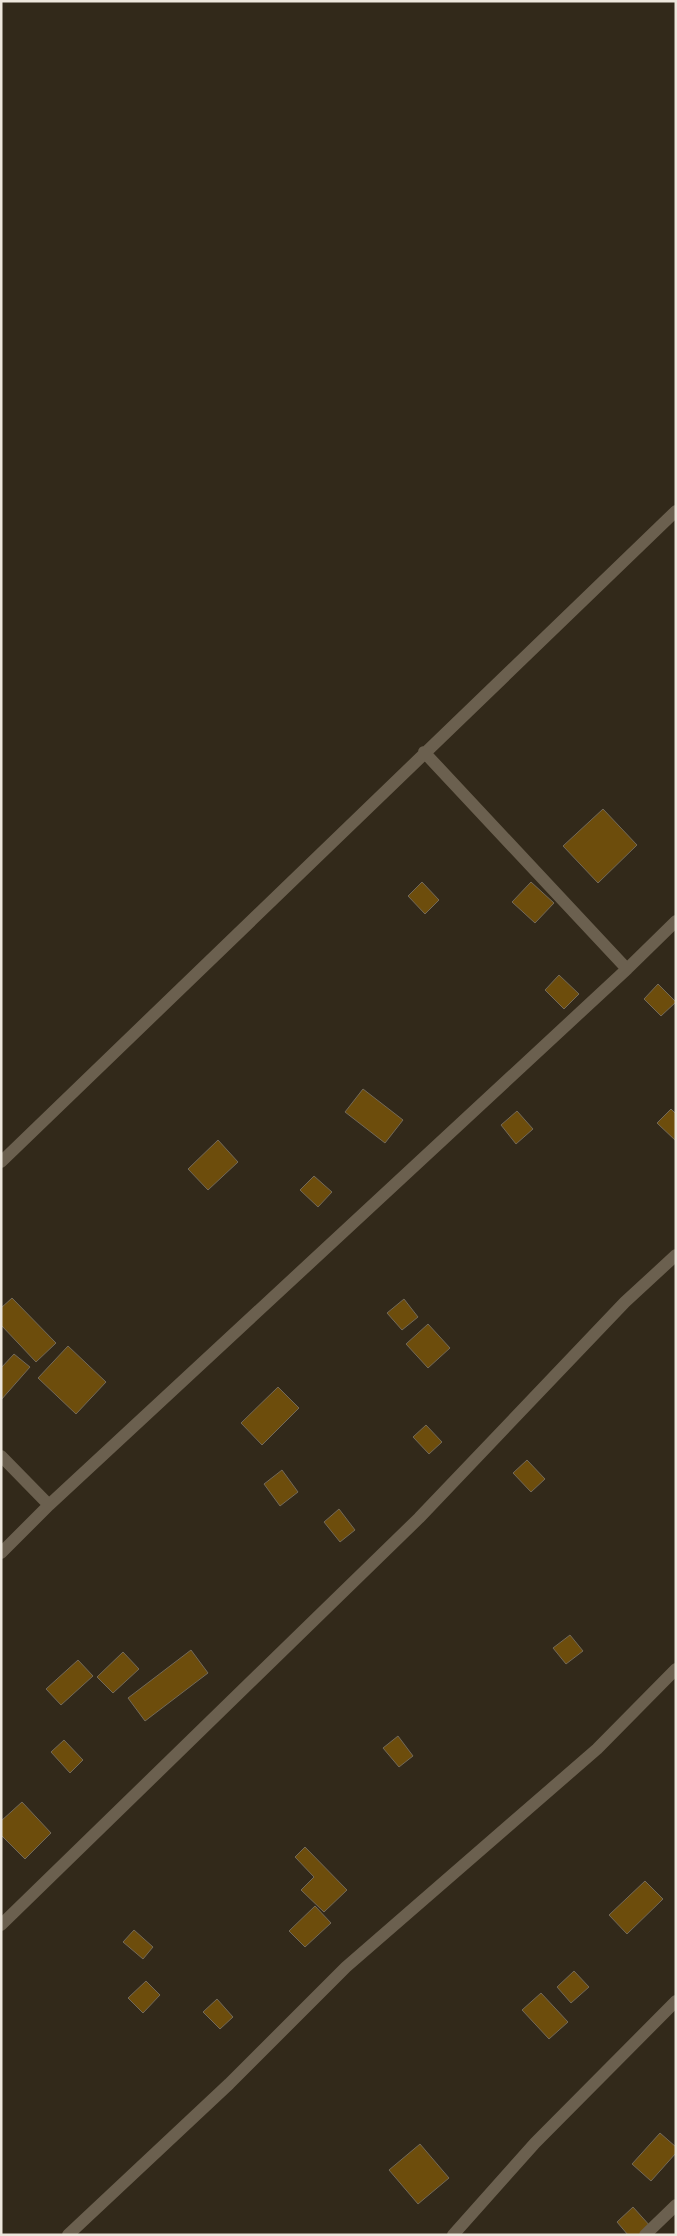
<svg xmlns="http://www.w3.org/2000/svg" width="677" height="2236" font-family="Raleway,sans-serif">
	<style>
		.building { fill: #6d4d0c; stroke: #736958 }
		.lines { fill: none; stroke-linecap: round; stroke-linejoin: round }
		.minor { stroke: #6b604f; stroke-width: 12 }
	</style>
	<rect width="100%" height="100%" fill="#32291a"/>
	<!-- building -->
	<path class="building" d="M603,809l34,36 -39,38 -35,-37z
		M422,882l17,18 -14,14 -17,-18z
		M531,882l23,21 -19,20 -23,-21z
		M559,975l20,19 -15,15 -19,-19z
		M658,984l18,18 -15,14 -17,-17z
		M363,1089l40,31 -18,23 -40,-31z
		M671,1109l5,5v27l-19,-18z
		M517,1111l16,18 -17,15 -15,-19z
		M218,1140l20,22 -30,28 -20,-21z
		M314,1176l18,16 -14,15 -18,-17z
		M12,1298l44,45 -20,19 -35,-37v-17z
		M404,1299l14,18 -16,13 -15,-17z
		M428,1324l22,24 -22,20 -22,-24z
		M68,1346l38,36 -30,32 -38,-36z
		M14,1354l16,13 -29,33v-32z
		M278,1387l21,21 -37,37 -21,-22z
		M426,1425l16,17 -13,12 -16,-17z
		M527,1460l18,19 -14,13 -18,-19z
		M282,1470l16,22 -18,14 -16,-22z
		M339,1509l16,21 -15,12 -16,-20z
		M570,1635l13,16 -17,13 -13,-16z
		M191,1650l17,23 -63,48 -17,-23z
		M123,1652l16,17 -26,24 -16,-16z
		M78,1660l15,16 -32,29 -15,-16z
		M398,1736l15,20 -14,11 -16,-19z
		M64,1740l19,20 -13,13 -19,-21z
		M22,1802l29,31 -26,26 -24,-24v-14z
		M305,1847l42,43 -23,22 -23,-22 13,-13 -19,-20z
		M645,1881l18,18 -36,35 -18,-19z
		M315,1906l16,17 -26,24 -16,-16z
		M134,1930l19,17 -10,12 -20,-17z
		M574,1971l15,16 -18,16 -14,-16z
		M146,1981l14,14 -17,18 -15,-15z
		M541,1993l27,29 -19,17 -27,-29z
		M217,1999l16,18 -13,12 -17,-17z
		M660,2133l16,14v6l-25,28 -19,-17z
		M420,2144l29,34 -31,26 -29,-34z
		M633,2207l18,20 -9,8h-14l-11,-13z"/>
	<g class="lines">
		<!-- minor -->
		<path class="minor" d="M424,752l203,217
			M1,1162l675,-651
			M1,1456l48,49
			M1,1553l48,-48 578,-536 49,-48
			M1,1925l418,-407 206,-216 51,-47
			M68,2235l161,-151 117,-117 251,-218 79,-80
			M453,2235l82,-92 141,-142
			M645,2235l31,-30"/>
	</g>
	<!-- border -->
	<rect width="677" height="2236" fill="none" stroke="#ede7dd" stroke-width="5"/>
</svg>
